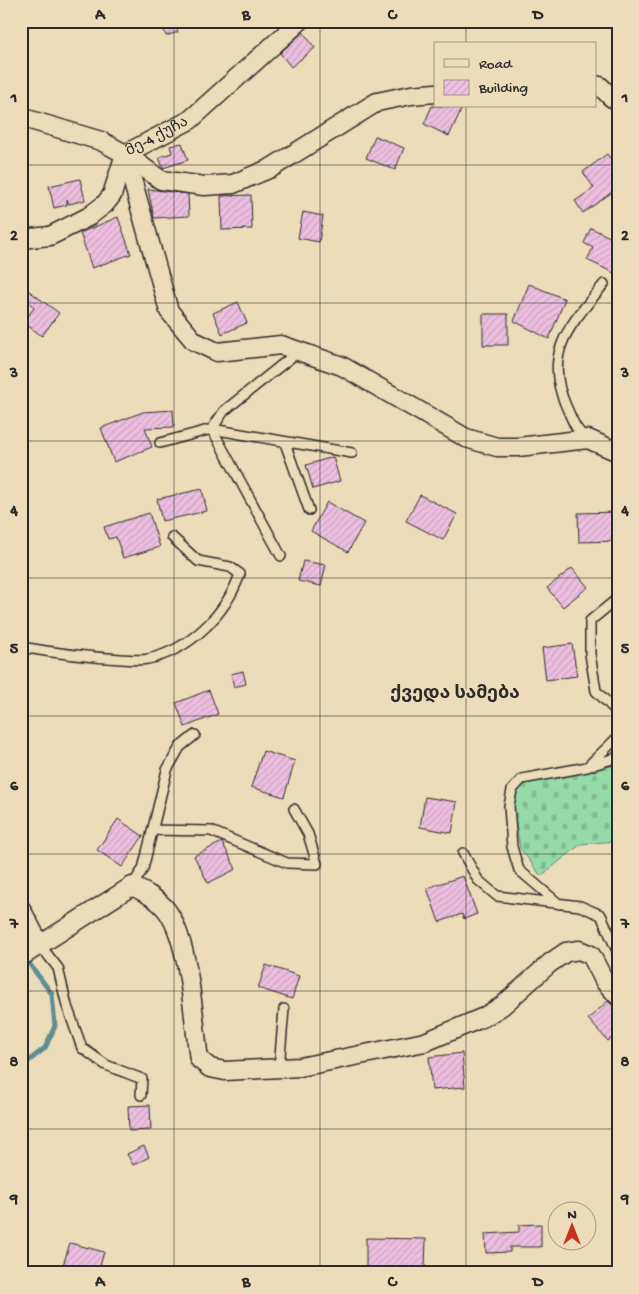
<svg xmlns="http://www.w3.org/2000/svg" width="639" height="1294" font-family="'Gochi Hand','Noto Sans Georgian',sans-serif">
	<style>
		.cemetery { fill: url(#cemetery-stones); stroke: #60836a }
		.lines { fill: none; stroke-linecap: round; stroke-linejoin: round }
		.stream { stroke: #5d8d93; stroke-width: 5 }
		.building { fill: url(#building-hatch); stroke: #2b2b2b }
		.service-casing { stroke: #2b2b2b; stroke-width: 12 }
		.minor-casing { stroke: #2b2b2b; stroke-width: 21 }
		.service { stroke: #eddcb9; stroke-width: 9 }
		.minor { stroke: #eddcb9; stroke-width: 18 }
		.grid { fill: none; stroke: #2b2b2b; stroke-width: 1; stroke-opacity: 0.55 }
		.labels { text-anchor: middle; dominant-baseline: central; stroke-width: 4; stroke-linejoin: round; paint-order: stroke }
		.street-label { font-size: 15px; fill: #2b2b2b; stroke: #eddcb9 }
		.quarter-label { font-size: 18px; font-weight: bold; fill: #2b2b2b; stroke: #eddcb9 }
		.neatline { fill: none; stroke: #2b2b2b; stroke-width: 2 }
		.grid-label { font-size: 16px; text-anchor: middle; font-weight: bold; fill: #2b2b2b }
	</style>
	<defs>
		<pattern id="cemetery-stones" width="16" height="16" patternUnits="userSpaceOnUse" patternTransform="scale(1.25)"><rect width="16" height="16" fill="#95dba8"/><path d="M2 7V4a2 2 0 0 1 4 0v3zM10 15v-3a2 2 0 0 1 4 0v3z" fill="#81bc91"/></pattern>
		<pattern id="building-hatch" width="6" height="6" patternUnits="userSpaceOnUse" patternTransform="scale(1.25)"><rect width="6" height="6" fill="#eebfe0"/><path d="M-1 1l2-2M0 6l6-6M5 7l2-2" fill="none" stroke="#cca4c0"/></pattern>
	</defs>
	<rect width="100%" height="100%" fill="#eddcb9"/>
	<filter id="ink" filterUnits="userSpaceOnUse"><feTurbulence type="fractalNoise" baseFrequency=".02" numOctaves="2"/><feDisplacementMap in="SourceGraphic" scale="10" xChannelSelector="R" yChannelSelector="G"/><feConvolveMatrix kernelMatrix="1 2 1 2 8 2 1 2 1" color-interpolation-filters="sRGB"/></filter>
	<g filter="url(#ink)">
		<!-- cemetery -->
		<path class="cemetery" d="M618,765v76l-37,3 -40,32 -21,-28 -8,-49 11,-18z"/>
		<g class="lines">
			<!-- stream -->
			<path class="stream" d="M21,1067l24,-19 10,-22 -3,-32 -27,-36"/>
		</g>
		<!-- building -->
		<path class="building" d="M161,21h13l4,11 -12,4z
			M303,32l12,16 -24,19 -11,-14z
			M432,106h31l-14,30 -25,-12z
			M375,136l29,12 -9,22 -29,-12z
			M182,143l6,17 -25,8 -4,-11 13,-4 -2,-7z
			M607,154l11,15v19l-35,25 -8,-12 19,-13 -11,-16z
			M80,179l5,21 -16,4 -2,-5v6l-13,3 -5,-22z
			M148,189l40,5 1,22 -35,2z
			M251,195l1,34 -30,1 -1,-34z
			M303,212l20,4 -4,26 -21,-4z
			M118,217l13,37 -39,14 -12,-35z
			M591,228l27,13v34l-31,-15 6,-12 -9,-5z
			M529,284l36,15 -16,40 -35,-18z
			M21,285l38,28 -17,23 -19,-14 11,-14 -13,-15z
			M238,302l9,21 -25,11 -9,-21z
			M483,314h25v31h-25z
			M173,410l1,17 -29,1 7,19 -38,15 -13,-34 42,-16z
			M333,457l7,24 -27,8 -7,-24z
			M202,489l5,22 -45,10 -5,-22z
			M420,495l37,19 -14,26 -37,-19z
			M327,502l37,21 -16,29 -37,-21z
			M618,512v29l-39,1 -1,-29z
			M149,513l11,34 -37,11 -7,-21 -8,2 -4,-12z
			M303,561l23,4 -5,21 -23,-5z
			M572,568l16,19 -25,20 -16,-19z
			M572,644l5,32 -31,4 -4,-32z
			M243,671l3,13 -12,3 -3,-13z
			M209,690l9,24 -33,13 -9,-24z
			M263,751l32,10 -11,36 -33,-10z
			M425,797l32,5 -5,31 -32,-6z
			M118,819l25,17 -21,31 -25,-17z
			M222,842l14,27 -28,14 -14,-27z
			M463,876l14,38 -13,5 -2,-5 -23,8 -12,-34z
			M266,965l33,11 -7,23 -34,-11z
			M608,1001l10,9v22l-10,9 -20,-22z
			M462,1053l3,34 -33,3 -3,-33z
			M150,1105l1,25 -22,1 -1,-25z
			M144,1146l5,11 -16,8 -6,-11z
			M541,1224v23h-31v5l-24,1 -1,-19 34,-2v-7z
			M366,1238l60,1 -1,30 -59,-1z
			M70,1243l34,9 -6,21 -35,-8z"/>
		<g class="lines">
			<!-- service casing -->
			<g class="service-casing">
				<path id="service" d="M299,351l-75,60 -12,18 140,24
					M586,438c-11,-8 -14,-19 -20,-32 -24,-54 5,-82 38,-122
					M160,443l52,-14 69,127
					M285,443l24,67
					M618,598l-28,23v33l6,37 22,22
					M21,647c34,6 66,10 100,12 8,0 19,2 27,0 42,-9 78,-45 92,-85l-10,-7 -32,-6 -26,-24
					M589,765l29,-28
					M152,830l59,1 76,32 30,1 -9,-30 -14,-25
					M463,853l15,27 19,16 83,10 21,9 17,38
					M132,886l11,-17 24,-99 13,-23 15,-12
					M559,904l-40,-34 -7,-23 -3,-41 3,-16 10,-11 65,-12 31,-10
					M40,945l18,23 9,38 15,42 24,17 36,14 -1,16
					M279,1068l5,-59"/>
			</g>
			<!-- minor casing -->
			<g class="minor-casing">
				<g id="minor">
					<path d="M595,85l5,1 12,12 6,-1"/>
					<path d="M21,113l6,6 74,22 24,13 36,26 43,6 29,-2 38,-16 106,-66 34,-7 24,-2"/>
					<path d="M125,154l44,157 25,30 23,11 64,-7 61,21 124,72 31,9h21l70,-8 30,13"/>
					<path id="s1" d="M21,239l29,-3 38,-19 17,-13 7,-9 13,-41 65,-34 110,-99"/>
					<path d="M21,909l19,36"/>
					<path d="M21,957l111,-71c12,6 23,11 32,21 26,29 29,112 35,152l11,9 15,3 75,-4 125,-25 59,-25 18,-11 48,-43 16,-11 13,-2 12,5 14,27 13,14"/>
				</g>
			</g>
			<!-- service -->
			<use href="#service" class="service"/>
			<!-- minor -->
			<use href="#minor" class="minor"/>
		</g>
	</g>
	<!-- grid -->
	<path class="grid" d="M174,21v1252M320,21v1252M466,21v23M466,106v1167M21,165h597M21,303h597M21,441h597M21,578h597M21,716h597M21,854h597M21,991h597M21,1129h597"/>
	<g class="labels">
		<!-- street labels -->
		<g class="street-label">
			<text stroke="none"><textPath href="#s1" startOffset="184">მე-4 ქუჩა</textPath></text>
		</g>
		<!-- quarter labels -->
		<g class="quarter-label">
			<text x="455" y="694">ქვედა სამება</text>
		</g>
	</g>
	<!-- margin -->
	<rect width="639" height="1294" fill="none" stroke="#eddcb9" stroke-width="55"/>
	<!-- legend -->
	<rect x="434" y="42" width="162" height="65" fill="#eddcb9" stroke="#9f9580"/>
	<rect x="444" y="59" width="25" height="8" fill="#eddcb9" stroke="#9f9580"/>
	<text x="479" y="68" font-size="15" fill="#2b2b2b">Road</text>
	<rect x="444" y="80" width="25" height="15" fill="url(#building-hatch)" stroke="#9f9580"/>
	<text x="479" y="92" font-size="15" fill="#2b2b2b">Building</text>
	<!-- north arrow -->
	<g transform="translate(572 1226)"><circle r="24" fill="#eddcb9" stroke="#9f9580"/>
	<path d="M0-4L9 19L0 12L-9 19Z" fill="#c8321e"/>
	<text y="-8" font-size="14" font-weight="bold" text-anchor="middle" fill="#2b2b2b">N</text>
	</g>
	<rect x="28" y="28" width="584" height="1238" class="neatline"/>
	<g class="grid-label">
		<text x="100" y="19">A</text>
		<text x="246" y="19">B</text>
		<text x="392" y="19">C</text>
		<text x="538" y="19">D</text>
		<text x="14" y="102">1</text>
		<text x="625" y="102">1</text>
		<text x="14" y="240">2</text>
		<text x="625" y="240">2</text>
		<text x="14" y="377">3</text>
		<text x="625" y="377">3</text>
		<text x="14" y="515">4</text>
		<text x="625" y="515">4</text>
		<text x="14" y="653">5</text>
		<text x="625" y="653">5</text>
		<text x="14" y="790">6</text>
		<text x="625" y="790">6</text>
		<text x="14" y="928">7</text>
		<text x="625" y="928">7</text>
		<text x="14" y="1066">8</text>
		<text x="625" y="1066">8</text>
		<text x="14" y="1203">9</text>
		<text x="625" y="1203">9</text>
		<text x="100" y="1286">A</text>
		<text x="246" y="1286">B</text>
		<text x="392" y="1286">C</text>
		<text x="538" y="1286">D</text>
	</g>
</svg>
